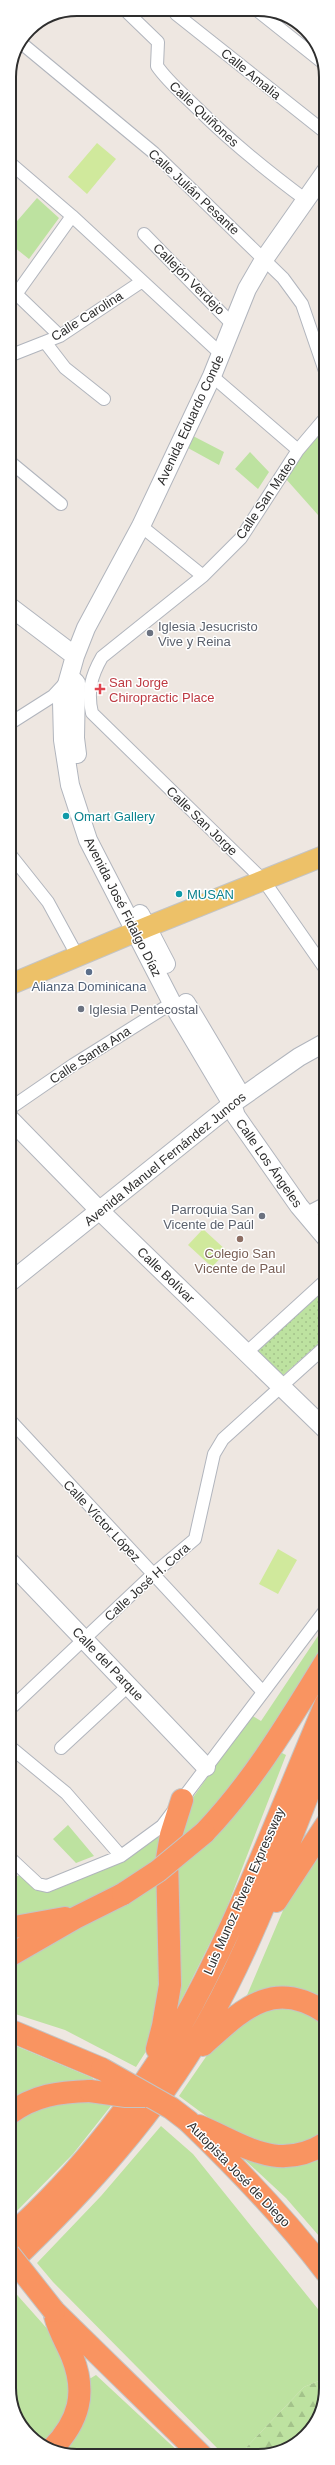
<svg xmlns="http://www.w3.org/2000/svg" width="335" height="2465" font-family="Arial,sans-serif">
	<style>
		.grass { fill: #bde2a0 }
		.forest { fill: url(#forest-firs) }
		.park { fill: url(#park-dots) }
		.pitch { fill: #d0e99c }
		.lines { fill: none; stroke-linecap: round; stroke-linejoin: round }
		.street-casing { stroke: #b1b5bd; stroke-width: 14 }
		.secondary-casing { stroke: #b1b5bd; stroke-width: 20 }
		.primary-casing { stroke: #c4c4c4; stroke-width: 22 }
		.highway-casing { stroke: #c4c4c4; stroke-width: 24 }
		.street { stroke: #fff; stroke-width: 12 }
		.secondary { stroke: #fff; stroke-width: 18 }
		.primary { stroke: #edc168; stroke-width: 20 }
		.highway { stroke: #f99461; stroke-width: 22 }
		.highway-bridge-casing { stroke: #c4c4c4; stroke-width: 24; stroke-linecap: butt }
		.highway-bridge { stroke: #f99461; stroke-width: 22 }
		.worship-dot { fill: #6b7280; stroke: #fff; stroke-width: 1.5 }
		.health-dot { fill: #e0444e; stroke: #fff; stroke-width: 1.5 }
		.culture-dot { fill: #0f9aa8; stroke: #fff; stroke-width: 1.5 }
		.service-dot { fill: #5c6f8a; stroke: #fff; stroke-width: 1.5 }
		.education-dot { fill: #8d6e63; stroke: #fff; stroke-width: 1.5 }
		.labels { text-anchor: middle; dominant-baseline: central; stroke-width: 3; stroke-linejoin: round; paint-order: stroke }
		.street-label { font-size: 13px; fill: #2e2e2e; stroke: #fff }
		.worship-label { font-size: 13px; fill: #5b616d; stroke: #fff; text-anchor: start }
		.health-label { font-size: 13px; fill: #be3a42; stroke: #fff; text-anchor: start }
		.culture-label { font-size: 13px; fill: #0d838f; stroke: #fff; text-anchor: start }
		.service-label { font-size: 13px; fill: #4e5e75; stroke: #fff }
		.education-label { font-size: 13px; fill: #785e54; stroke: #fff }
		.rim { fill: none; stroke: #2e2e2e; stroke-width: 2 }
	</style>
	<defs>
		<pattern id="forest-firs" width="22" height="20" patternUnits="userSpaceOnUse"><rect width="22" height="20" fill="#bde2a0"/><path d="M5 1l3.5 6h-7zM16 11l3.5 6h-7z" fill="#a3c28a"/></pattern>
		<pattern id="park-dots" width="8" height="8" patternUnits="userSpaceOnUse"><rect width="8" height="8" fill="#bde2a0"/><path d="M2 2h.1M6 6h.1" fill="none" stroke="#a3c28a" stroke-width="1.8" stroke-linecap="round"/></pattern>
	</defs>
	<rect width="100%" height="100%" fill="#eee7e1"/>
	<!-- grass -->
	<path class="grass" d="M37,198l22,20 -30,41 -20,-16v-13l9,-10 17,14 -17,-14z
		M322,432l4,3v89l-40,-45 11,-18z
		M193,436l31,16 -5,13 -31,-17z
		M250,452l19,20 -11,17 -23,-20z
		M326,1624v19l-95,150 -56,55 17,-49 59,-84 10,6z
		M278,1751l8,4 -62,160 -49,98 -3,-141z
		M68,1825l26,31 -18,7 -23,-24z
		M326,1829v415l-40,-46 -41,-38 4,-5 -20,-22 -50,-37 66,-96 59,-139z
		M164,1831l-2,26 -77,48 -76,18v-42l12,-7 14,14 97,-32z
		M160,1880l5,97 -11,62 -18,28 -71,-37 -56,-18v-49z
		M9,2043l84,35 -2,7 -82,21z
		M52,2101l62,1 -41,52 -64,65v-97z
		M161,2126l32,28 133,165v59l-22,9 -66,69 -14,-1 -171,-173 -16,-19 64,-67z
		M10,2287l49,55 14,34 18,2 5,-3 86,80 -123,-1 -33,-21 -17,-40z"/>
	<!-- forest -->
	<path class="forest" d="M326,2378l-5,36 -15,22 -43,20h-25l66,-69z"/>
	<!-- park -->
	<path class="park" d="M326,1287v50l-45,40 -25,-27z"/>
	<!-- pitch -->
	<path class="pitch" d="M97,143l19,16 -29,35 -19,-17z
		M203,1229l24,22 -15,16 -24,-22z
		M278,1549l19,11 -19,34 -19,-10z"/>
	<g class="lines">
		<!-- street casing -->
		<g class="street-casing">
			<path id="street" d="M258,11l64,51
				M128,13l30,29 -1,24c11,16 26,28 40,42 34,34 70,63 109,92
				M176,14l150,119
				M20,42l134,111 129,125 19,26 24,70
				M9,162l63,54 149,138
				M144,234l89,91
				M9,287l51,49
				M17,293l55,-77
				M45,342l20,26 39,31
				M9,356l51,-20 81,-54
				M212,376l86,74
				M326,417l-28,33 -57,88 -38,38 -101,81c-11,19 -15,35 -10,56l172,168 62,89
				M9,461l52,43
				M141,526l62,50
				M9,724l44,-28 13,-14
				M9,853l39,49 30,55
				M9,1109l64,-44 99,-62
				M305,1214l21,-11
				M246,1353l80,-73
				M9,1419l253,272
				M9,1710l143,-135 43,-36 19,-85 9,-15 103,-93
				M9,1746l57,47 55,63
				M61,1748l68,-63
				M9,1857l29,27 9,2 74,-30 41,-30 164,-217"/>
		</g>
		<!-- secondary casing -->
		<g class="secondary-casing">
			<path id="secondary" d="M326,171l-61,87 -18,31 -35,87 -71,150 -55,102 -11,28 -13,46 1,38 7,45 18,55 84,163 60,101 4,12 63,90 27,32
				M9,606l66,50
				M70,677l6,6 -1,55 2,16
				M140,914l26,50
				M186,1003l56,94
				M9,1118l92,94 225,218
				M9,1283l223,-179 67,-47 27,-15
				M9,1561l197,206"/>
		</g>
		<!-- primary casing -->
		<g class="primary-casing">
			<path id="primary" d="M9,985l138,-58 179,-72"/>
		</g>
		<!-- highway casing -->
		<g class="highway-casing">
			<path id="highway" d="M204,1833c49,-51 85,-112 122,-172
				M276,1901l50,-76
				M9,1928l56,-10
				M9,1956l66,-38 48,-24
				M9,2030l93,39
				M203,2045c39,-35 70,-68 123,-32
				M157,2049l6,-23 7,-41 -3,-126 4,-24 11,-35
				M9,2114c25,-19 50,-22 81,-23
				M188,2121c50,48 96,96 138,151
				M199,2126c46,19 78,47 127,17
				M9,2237c71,-63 138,-149 183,-232 52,-97 91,-201 134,-302
				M9,2264c76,-73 148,-151 200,-244 48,-85 80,-180 117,-271
				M54,2311l147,144
				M52,2449c27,-28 35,-56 20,-93 -6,-14 -13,-25 -17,-40"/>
		</g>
		<!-- street -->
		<use href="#street" class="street"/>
		<!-- secondary -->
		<use href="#secondary" class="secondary"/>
		<!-- primary -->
		<use href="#primary" class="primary"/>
		<!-- highway -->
		<use href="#highway" class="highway"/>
		<!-- highway-bridge casing -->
		<g class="highway-bridge-casing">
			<path id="highway-bridge" d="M123,1894l35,-23 46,-38
				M102,2069l69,39 17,13
				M90,2091l36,5h19
				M9,2254l45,57"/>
		</g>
		<!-- highway-bridge -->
		<use href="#highway-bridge" class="highway-bridge"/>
	</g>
	<!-- markers -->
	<g class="worship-dot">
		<circle cx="150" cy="633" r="4"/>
		<circle cx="81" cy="1009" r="4"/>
		<circle cx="262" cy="1216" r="4"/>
	</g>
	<path class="health-dot" d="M98 683h4v4h4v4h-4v4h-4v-4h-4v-4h4z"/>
	<g class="culture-dot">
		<circle cx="66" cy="816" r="4"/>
		<circle cx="179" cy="894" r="4"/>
	</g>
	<circle class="service-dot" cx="89" cy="972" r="4"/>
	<circle class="education-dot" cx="240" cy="1239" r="4"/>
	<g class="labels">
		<!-- street labels -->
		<g class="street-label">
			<text transform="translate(251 74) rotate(39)">Calle Amalia</text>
			<text transform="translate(204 114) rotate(43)">Calle Quiñones</text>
			<text transform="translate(194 192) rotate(43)">Calle Julián Pesante</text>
			<text transform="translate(189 279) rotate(45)">Callejón Verdejo</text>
			<text transform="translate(87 316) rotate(-32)">Calle Carolina</text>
			<text transform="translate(190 420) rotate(-65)">Avenida Eduardo Conde</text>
			<text transform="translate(266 498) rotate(-56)">Calle San Mateo</text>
			<text transform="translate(202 821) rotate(44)">Calle San Jorge</text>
			<text transform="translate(123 907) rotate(63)">Avenida José Fidalgo Díaz</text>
			<text transform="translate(90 1055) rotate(-33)">Calle Santa Ana</text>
			<text transform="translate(165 1159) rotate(-39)">Avenida Manuel Fernández Juncos</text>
			<text transform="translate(269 1163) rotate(55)">Calle Los Ángeles</text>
			<text transform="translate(166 1275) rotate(44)">Calle Bolívar</text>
			<text transform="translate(102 1521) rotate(47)">Calle Víctor López</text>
			<text transform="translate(147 1582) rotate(-42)">Calle José H. Cora</text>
			<text transform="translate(108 1664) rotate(46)">Calle del Parque</text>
			<text transform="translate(244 1891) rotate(-66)">Luis Munoz Rivera Expressway</text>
			<text transform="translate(239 2174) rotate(46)">Autopista José de Diego</text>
		</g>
		<!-- worship labels -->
		<g class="worship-label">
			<text x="158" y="626">Iglesia Jesucristo<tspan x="158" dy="15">Vive y Reina</tspan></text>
			<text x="89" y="1009">Iglesia Pentecostal</text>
			<text x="254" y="1209" text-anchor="end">Parroquia San<tspan x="254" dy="15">Vicente de Paúl</tspan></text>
		</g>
		<!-- health labels -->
		<g class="health-label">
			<text x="109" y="682">San Jorge<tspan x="109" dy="15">Chiropractic Place</tspan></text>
		</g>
		<!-- culture labels -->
		<g class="culture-label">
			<text x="74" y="816">Omart Gallery</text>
			<text x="187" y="894">MUSAN</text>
		</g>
		<!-- service labels -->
		<g class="service-label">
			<text x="89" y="986">Alianza Dominicana</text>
		</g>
		<!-- education labels -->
		<g class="education-label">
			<text x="240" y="1253">Colegio San<tspan x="240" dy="15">Vicente de Paul</tspan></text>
		</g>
	</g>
	<!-- crop -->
	<path d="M0 0H335V2465H0ZM77 16H258A61 61 0 0 1 319 77V2388A61 61 0 0 1 258 2449H77A61 61 0 0 1 16 2388V77A61 61 0 0 1 77 16Z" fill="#fff" fill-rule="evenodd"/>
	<path class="rim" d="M77 16H258A61 61 0 0 1 319 77V2388A61 61 0 0 1 258 2449H77A61 61 0 0 1 16 2388V77A61 61 0 0 1 77 16Z"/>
</svg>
